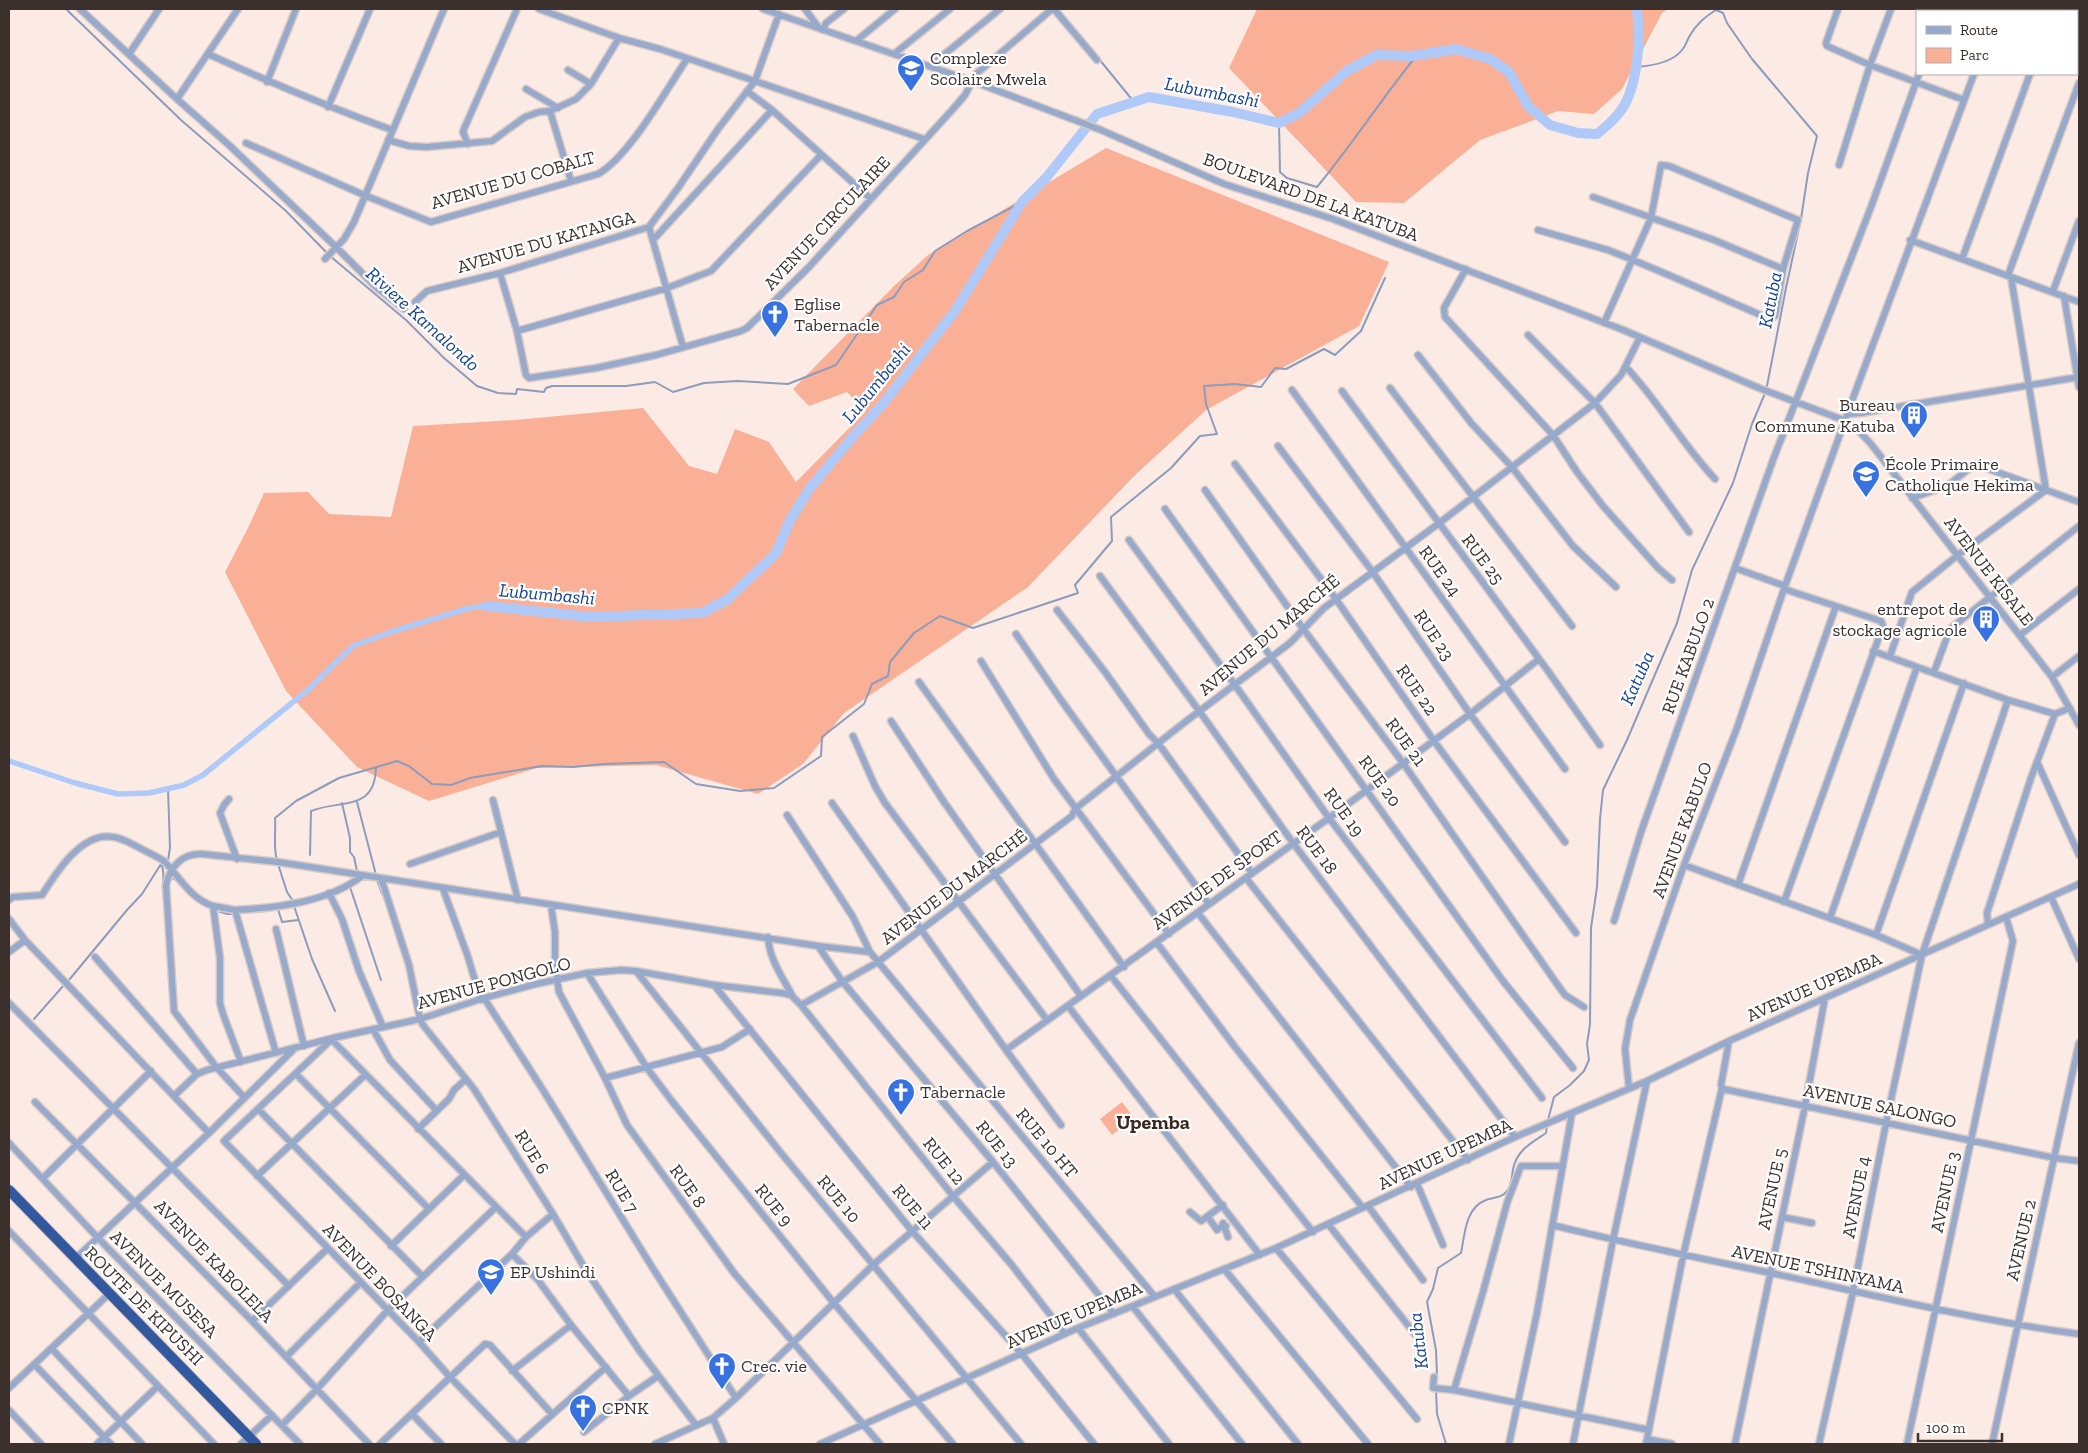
<svg xmlns="http://www.w3.org/2000/svg" width="2088" height="1453" font-family="'Zilla Slab',serif">
	<style>
		.green { fill: #fab096 }
		.lines { fill: none; stroke-linecap: round; stroke-linejoin: round }
		.stream { stroke: #8c9cbc; stroke-width: 2 }
		.canal { stroke: #afcaf9; stroke-width: 5.5 }
		.river { stroke: #afcaf9; stroke-width: 10 }
		.minor-casing { stroke: #d9c9c4; stroke-width: 9 }
		.highway-casing { stroke: #d9c9c4; stroke-width: 12 }
		.minor { stroke: #97aacc; stroke-width: 6 }
		.highway { stroke: #32589e; stroke-width: 10 }
		.labels { text-anchor: middle; dominant-baseline: central; stroke-width: 4.5; stroke-linejoin: round; paint-order: stroke }
		.poi-label { font-size: 18px; fill: #3b302c; stroke: #fff; text-anchor: start }
		.street-label { font-size: 18px; fill: #3b302c; stroke: #fff }
		.water-label { font-size: 19px; font-style: italic; fill: #124097; stroke: #fff }
		.quarter-label { font-size: 20px; font-weight: bold; fill: #3d2821; stroke: #fff }
	</style>
	<rect width="100%" height="100%" fill="#fcebe5"/>
	<!-- green -->
	<path class="green" d="M1257,9h411l-6,4 -40,76 -28,25 -36,-3 -78,29 -76,63 -48,-1 -127,-134z
		M1106,148l283,114 -30,64 -153,84 -72,66 -106,111 -184,126 -41,51 -45,30 -102,-29 -119,3 -108,33 -72,-34 -71,-76 -61,-119 24,-46 15,-33 44,-1 21,22 62,3 22,-91 102,-6 128,-12 46,58 28,8 18,-45 34,13 27,40 70,-71 -19,-19 -38,14 -16,-17 100,-102 35,-32z
		M1122,1102l12,16 -22,17 -12,-16z"/>
	<g class="lines">
		<!-- stream -->
		<path class="stream" d="M66,9l115,111 105,91 41,42
			M1099,59l35,43
			M1279,123l1,49 7,6 30,9c35,-42 65,-89 100,-132
			M330,256l76,64 38,38 33,28 21,7 18,1 1,-5 27,3 2,-4 6,-2h74l29,-4 18,10 31,-9 33,-2 51,3 48,-19 41,-60 17,-8 10,-15 19,-12 12,-19 32,-20 55,-29
			M357,802l19,73
			M342,803l8,35v14l4,5 3,14 -2,1
			M310,855l1,-44c31,-12 64,1 65,-44
			M168,860l2,-12 -2,-59
			M277,860c-4,-13 -1,-28 -2,-42l21,-17 43,-23 58,-17 12,5 23,18 19,1 19,-7 72,-12 31,1 31,-3 60,-2 32,22 44,7 34,-3 47,-32 1,-19 42,-33 8,-20 16,-8 2,-14 24,-29 26,-17 33,12 105,-35 -3,-8 37,-44 -1,-24 60,-49 29,-32 17,-2 -11,-30 -2,-18 31,-2 26,3 14,-19 11,1 38,-20 11,6 26,-24 24,-53
			M278,864l9,28 6,9
			M170,877l9,5
			M377,880l5,14
			M350,887l31,93
			M294,906l18,53 23,52
			M278,909l4,13 16,-2
			M215,910l12,4h8
			M237,913l27,-2
			M69,980l58,-70 15,-16 19,-30c6,11 -1,24 3,36
			M34,1019l30,-34
			M1548,1120l6,-23 16,-12 14,-14 5,-11 -2,-16 3,-20 1,-96 6,-41 3,-68 3,-29 24,-50 50,-117 15,-53 41,-87 19,-59 14,-33 20,-103 15,-69 7,-46 9,-37 -65,-77 -25,-36 -4,-10 -7,-3c-11,7 -20,14 -27,27 -2,4 -4,10 -7,13 -10,13 -32,16 -46,17
			M1437,1376l-1,-26 -9,-48 6,-13 5,-21 23,-15c4,-19 4,-45 25,-53 8,-3 16,-2 21,-9 5,-6 5,-15 6,-22 4,-19 18,-26 33,-36l1,-8
			M1436,1390l1,24 9,30"/>
		<!-- canal -->
		<path class="canal" d="M9,761l66,22 43,11 31,-1 35,-8 19,-10 106,-86 44,-43 41,-15 75,-23 18,-2"/>
		<!-- river -->
		<path class="river" d="M487,606l103,11 112,-4 26,-14 48,-46 14,-33 20,-32 40,-48 32,-35 73,-94 67,-109 24,-24 51,-64 52,-17 84,15 46,11 20,-10 48,-42 29,-16 36,1 44,-7 34,10 19,13 19,34 22,19 28,8 19,1c11,-9 24,-20 30,-34 12,-27 13,-63 10,-91"/>
		<!-- minor casing -->
		<g class="minor-casing">
			<path id="minor" d="M80,9l97,90
				M238,9l-61,90 53,47 106,101 40,40 28,22
				M539,9l80,29 41,11 95,32 169,58
				M763,9l209,72 129,49 123,54 109,35 288,110 138,59 87,33 11,8 14,15 181,233 27,48
				M805,9l14,19
				M1054,9l43,51
				M1838,9l-12,34 1,3 43,19 94,35
				M1942,11l1,-2
				M1996,11l1,-2
				M2052,11l1,-2
				M823,30l3,-7 18,-14
				M856,41l39,-32
				M129,54l30,-45
				M208,54c61,28 121,53 184,76
				M894,54l56,-45
				M930,66l70,-57
				M568,70l23,14
				M267,82l29,-73
				M526,89l32,19
				M747,91l25,19 99,89
				M328,107l42,-98
				M550,111l21,70
				M388,140l21,6 18,1 65,-6 33,-24 14,-5 11,-1 26,-12 15,-15 28,-46
				M246,143l118,52 67,27 167,-48c31,-17 68,-84 89,-115
				M468,144l-5,-12 1,-3 53,-120
				M1839,165l31,-100 21,-56
				M1593,197l121,43 69,29
				M649,227l34,120
				M1538,230l70,20c54,21 108,46 162,69l5,-3 8,-47 15,-49 -129,-54 -8,-1 -10,53 -47,105
				M653,240l119,-130
				M1910,240l169,62
				M325,259l19,-20 10,-17 90,-213
				M1962,259l68,-185
				M1466,269l-22,39 1,9 108,118 24,37 26,34 55,62 14,12
				M500,273l17,58 9,44 3,3 67,-10 60,-13 85,-24 6,-3 62,-61 144,-158 12,-14 11,-21 76,-65
				M2008,275l71,-192
				M2053,291l26,-70
				M2064,296l15,91
				M415,302l12,-11 73,-18 149,-46 29,-39 40,-59 37,-48 24,-67
				M517,331l150,-43 44,-17 110,-116
				M1528,335l67,68 94,129
				M1418,355l54,69 39,42 62,80 43,41
				M1626,367c33,35 56,77 89,112
				M1390,388l182,238
				M1292,390l273,379
				M1342,391l206,280 52,74
				M1848,414l13,-1 218,-36
				M1278,446l94,125 98,143 95,128
				M1235,464l101,135 98,142 142,192
				M1205,490l99,140 99,133 154,221 8,11 19,12
				M1912,498l35,-12 28,-22 104,38
				M1165,509l338,472 70,87
				M1129,540l106,145 94,133 213,280
				M1735,568l50,18
				M1100,576l100,136 93,131 222,294
				M1057,610l48,62 44,62 9,9 94,130
				M1016,634l45,66 148,204
				M2020,635l59,-46
				M1873,651l135,49 47,14 15,-6
				M1890,656l22,-64 46,-37 88,-65 -35,-213
				M981,661l73,118 115,155
				M1934,672l16,-43 129,-103
				M2052,677l27,-21
				M919,682l205,285
				M891,721l53,81 137,194
				M853,736l22,50 10,17 162,217
				M2038,764l41,91
				M229,799l-5,6 -4,8 17,46
				M493,800l25,100
				M832,803l174,247 55,75
				M787,815l66,102 17,35
				M410,864l91,-32
				M1684,865l192,70 46,20
				M381,878l28,87 11,54 3,6 51,64 79,125 31,53 55,83 57,75
				M1246,878l222,282
				M1738,885l98,-279
				M443,889l24,65 14,46
				M329,893l13,26 17,52 24,56
				M2051,897l28,62
				M9,900l4,-3 29,-2c14,-22 40,-64 71,-58 9,1 17,6 25,10 8,5 20,9 27,15 15,16 26,37 48,44l7,52v45l3,11 18,48
				M1784,902l99,-276 -2,-5 -97,-32
				M551,905l4,27v33l4,27 46,86 22,47 107,148 146,171
				M213,906l22,4 41,143
				M235,910c42,-2 93,-8 127,-34
				M1198,913l213,274
				M1830,918l87,-251
				M9,919l16,21 184,193
				M1614,921l27,-89 132,-372 98,-253 48,-133
				M1988,924l-1,-11 44,-135 24,-64
				M276,929l28,117
				M1876,935l88,-252
				M768,937c1,22 15,41 25,60
				M1157,943l78,104 128,161
				M818,946l24,35 151,181 121,152
				M9,952l16,-12
				M95,957l102,117
				M636,971l145,182 240,291
				M587,973l60,95 24,32 162,202 120,142
				M1111,976l202,256
				M714,985l198,246 109,122 73,91
				M484,998l59,92 109,177 84,131
				M9,1003l280,283
				M801,1005l77,-43 194,-146 3,-7 110,-87 105,-79 34,-35 114,-84 157,-121 26,-28 19,-38
				M1068,1006l192,249
				M373,1029l17,31 47,51
				M332,1039l-108,102 195,201 31,35 65,67
				M332,1040l194,197
				M1729,1041l-8,44 2,4 332,69 24,3
				M1006,1050l323,-232 141,-104 69,-55
				M296,1074l133,135
				M605,1078l117,-31 28,-18
				M1629,1088l-4,-39 5,-29 54,-155 53,-137 48,-142 71,-196 118,-316
				M175,1095l22,-21 10,-4 126,-32 87,-19 64,-21 52,-14 51,-11 34,-3 15,1 78,14 68,8 9,2 10,10 152,191 58,68 54,70
				M244,1097l-27,-29 -43,-57 -8,-126c4,-18 16,-32 36,-31l76,8 540,84 52,6 285,345
				M35,1102l217,219 117,123
				M259,1110l164,167
				M418,1129l31,-30 5,-9 12,-11
				M9,1143l89,95 202,206
				M257,1176l108,-101
				M43,1178l108,-107
				M1417,1184l26,61
				M1368,1206l55,74
				M1190,1212l11,9 22,-16
				M1208,1217l9,13 6,-5 3,1
				M1782,1217l30,6
				M1223,1223l5,14
				M1328,1224l90,114
				M1552,1225c73,18 146,33 219,48 102,22 204,47 308,61
				M9,1231l205,213
				M391,1246l73,-71
				M1276,1248l141,171
				M512,1254l26,26 33,45 58,71
				M75,1259l134,-126 85,-84
				M1225,1270l143,174
				M1174,1289l124,155
				M1133,1307l109,137
				M252,1321l75,-72
				M1078,1328l91,116
				M419,1342l93,-88 14,-17 27,-23
				M52,1349l90,95
				M286,1357l75,-75
				M34,1364l77,80
				M512,1371l59,-46
				M1434,1377l-1,11 21,2 195,40
				M9,1388l101,-95
				M1454,1390l29,-98 24,-89 14,-37h42
				M9,1410l32,34
				M412,1414l29,30
				M713,1418l11,26
				M282,1425l35,-36 71,-79 108,-103
				M584,1432l45,-36 29,-20
				M1647,1439l25,5
				M97,1444l60,-57
				M241,1444l31,-29
				M380,1444l105,-100 5,1 62,69
				M519,1444l87,-77
				M655,1444l58,-26 23,-20 138,-134 119,-102
				M820,1444l258,-116 198,-80 239,-111 132,-56 82,-40 350,-157
				M1509,1444l28,-131 35,-200
				M1573,1444l40,-204 34,-159
				M1646,1444l37,-188 39,-168
				M1735,1444l70,-338 20,-108
				M1819,1444l34,-152 33,-169 36,-168 86,-255
				M1907,1444l106,-503 -7,-24
				M1992,1444l87,-401"/>
		</g>
		<!-- highway casing -->
		<g class="highway-casing">
			<path id="highway" d="M9,1190l247,254"/>
		</g>
		<!-- minor -->
		<use href="#minor" class="minor"/>
		<!-- highway -->
		<use href="#highway" class="highway"/>
	</g>
	<!-- icons -->
	<defs>
		<g id="school-pin" transform="scale(1.4375)"><path d="M0 17L-7.5 6A9.5 9.5 0 1 1 7.5 6Z" fill="#3872e1" stroke="#fff"/><path d="M0-5L7-2L0 1L-7-2ZM-4 1L0 2.5L4 1V4Q0 6-4 4Z" fill="#fff"/></g>
		<g id="church-pin" transform="scale(1.4375)"><path d="M0 17L-7.5 6A9.5 9.5 0 1 1 7.5 6Z" fill="#3872e1" stroke="#fff"/><path d="M-1.2-6h2.4v3.5h3.3v2.4h-3.3V6h-2.4V-.1h-3.3v-2.4h3.3Z" fill="#fff"/></g>
		<g id="building-pin" transform="scale(1.4375)"><path d="M0 17L-7.5 6A9.5 9.5 0 1 1 7.5 6Z" fill="#3872e1" stroke="#fff"/><path d="M-4-6H4V6H1V3H-1V6H-4ZM-2.5-4.3h1.7v1.8h-1.7ZM.8-4.3h1.7v1.8H.8ZM-2.5-1h1.7V.8h-1.7ZM.8-1h1.7V.8H.8Z" fill="#fff"/></g>
	</defs>
	<g fill-rule="evenodd">
		<use href="#school-pin" x="911" y="68"/>
		<use href="#church-pin" x="775" y="314"/>
		<use href="#building-pin" x="1914" y="415"/>
		<use href="#school-pin" x="1866" y="474"/>
		<use href="#building-pin" x="1986" y="619"/>
		<use href="#church-pin" x="901" y="1092"/>
		<use href="#school-pin" x="491" y="1272"/>
		<use href="#church-pin" x="722" y="1366"/>
		<use href="#church-pin" x="583" y="1408"/>
	</g>
	<g class="labels">
		<!-- poi labels -->
		<g class="poi-label">
			<text x="930" y="58">Complexe<tspan x="930" dy="21">Scolaire Mwela</tspan></text>
			<text x="794" y="304">Eglise<tspan x="794" dy="21">Tabernacle</tspan></text>
			<text x="1895" y="405" text-anchor="end">Bureau<tspan x="1895" dy="21">Commune Katuba</tspan></text>
			<text x="1885" y="464">École Primaire<tspan x="1885" dy="21">Catholique Hekima</tspan></text>
			<text x="1967" y="609" text-anchor="end">entrepot de<tspan x="1967" dy="21">stockage agricole</tspan></text>
			<text x="920" y="1092">Tabernacle</text>
			<text x="510" y="1272">EP Ushindi</text>
			<text x="741" y="1366">Crec. vie</text>
			<text x="602" y="1408">CPNK</text>
		</g>
		<!-- street labels -->
		<g class="street-label">
			<text transform="translate(513 180) rotate(-16)">AVENUE DU COBALT</text>
			<text transform="translate(1311 197) rotate(20)">BOULEVARD DE LA KATUBA</text>
			<text transform="translate(827 223) rotate(-47)">AVENUE CIRCULAIRE</text>
			<text transform="translate(546 242) rotate(-16)">AVENUE DU KATANGA</text>
			<text transform="translate(1483 559) rotate(53)">RUE 25</text>
			<text transform="translate(1440 571) rotate(54)">RUE 24</text>
			<text transform="translate(1989 571) rotate(52)">AVENUE KISALE</text>
			<text transform="translate(1269 635) rotate(-40)">AVENUE DU MARCHÉ</text>
			<text transform="translate(1434 635) rotate(56)">RUE 23</text>
			<text transform="translate(1688 656) rotate(-70)">RUE KABULO 2</text>
			<text transform="translate(1417 690) rotate(55)">RUE 22</text>
			<text transform="translate(1406 742) rotate(54)">RUE 21</text>
			<text transform="translate(1380 781) rotate(54)">RUE 20</text>
			<text transform="translate(1344 812) rotate(54)">RUE 19</text>
			<text transform="translate(1682 830) rotate(-70)">AVENUE KABULO</text>
			<text transform="translate(1317 850) rotate(53)">RUE 18</text>
			<text transform="translate(1217 880) rotate(-36)">AVENUE DE SPORT</text>
			<text transform="translate(954 887) rotate(-37)">AVENUE DU MARCHÉ</text>
			<text transform="translate(494 983) rotate(-15)">AVENUE PONGOLO</text>
			<text transform="translate(1814 987) rotate(-24)">AVENUE UPEMBA</text>
			<text transform="translate(1880 1106) rotate(12)">AVENUE SALONGO</text>
			<text transform="translate(1047 1143) rotate(50)">RUE 10 HT</text>
			<text transform="translate(997 1144) rotate(51)">RUE 13</text>
			<text transform="translate(532 1152) rotate(58)">RUE 6</text>
			<text transform="translate(1445 1154) rotate(-25)">AVENUE UPEMBA</text>
			<text transform="translate(944 1161) rotate(51)">RUE 12</text>
			<text transform="translate(688 1186) rotate(54)">RUE 8</text>
			<text transform="translate(1772 1189) rotate(-78)">AVENUE 5</text>
			<text transform="translate(622 1191) rotate(59)">RUE 7</text>
			<text transform="translate(1945 1192) rotate(-78)">AVENUE 3</text>
			<text transform="translate(1856 1197) rotate(-79)">AVENUE 4</text>
			<text transform="translate(839 1199) rotate(50)">RUE 10</text>
			<text transform="translate(774 1205) rotate(51)">RUE 9</text>
			<text transform="translate(913 1207) rotate(50)">RUE 11</text>
			<text transform="translate(2021 1240) rotate(-77)">AVENUE 2</text>
			<text transform="translate(214 1261) rotate(46)">AVENUE KABOLELA</text>
			<text transform="translate(1818 1269) rotate(12)">AVENUE TSHINYAMA</text>
			<text transform="translate(380 1282) rotate(46)">AVENUE BOSANGA</text>
			<text transform="translate(164 1284) rotate(45)">AVENUE MUSESA</text>
			<text transform="translate(144 1306) rotate(45)">ROUTE DE KIPUSHI</text>
			<text transform="translate(1074 1315) rotate(-23)">AVENUE UPEMBA</text>
		</g>
		<!-- water labels -->
		<g class="water-label">
			<text transform="translate(1212 92) rotate(11)">Lubumbashi</text>
			<text transform="translate(1770 300) rotate(-79)">Katuba</text>
			<text transform="translate(423 319) rotate(42)">Riviere Kamalondo</text>
			<text transform="translate(876 383) rotate(-51)">Lubumbashi</text>
			<text transform="translate(547 594) rotate(5)">Lubumbashi</text>
			<text transform="translate(1637 678) rotate(-66)">Katuba</text>
			<text transform="translate(1418 1341) rotate(-97)">Katuba</text>
		</g>
		<!-- quarter labels -->
		<g class="quarter-label">
			<text x="1153" y="1122">Upemba</text>
		</g>
	</g>
	<!-- border -->
	<rect width="2088" height="1453" fill="none" stroke="#3b302c" stroke-width="20"/>
	<!-- legend -->
	<rect x="1916" y="10" width="162" height="65" fill="#ffffff" stroke="#b1acab"/>
	<rect x="1926" y="26" width="25" height="8" fill="#97aacc" stroke="#b1acab"/>
	<text x="1960" y="35" font-size="15" fill="#3b302c">Route</text>
	<rect x="1926" y="48" width="25" height="15" fill="#fab096" stroke="#b1acab"/>
	<text x="1960" y="60" font-size="15" fill="#3b302c">Parc</text>
	<!-- scale -->
	<path d="M1918 1433v8h84v-8" fill="none" stroke="#3b302c" stroke-width="2.5"/>
	<text x="1926" y="1433" font-size="15" fill="#3b302c" stroke="#ffffff" stroke-width="4" paint-order="stroke">100 m</text>
</svg>
